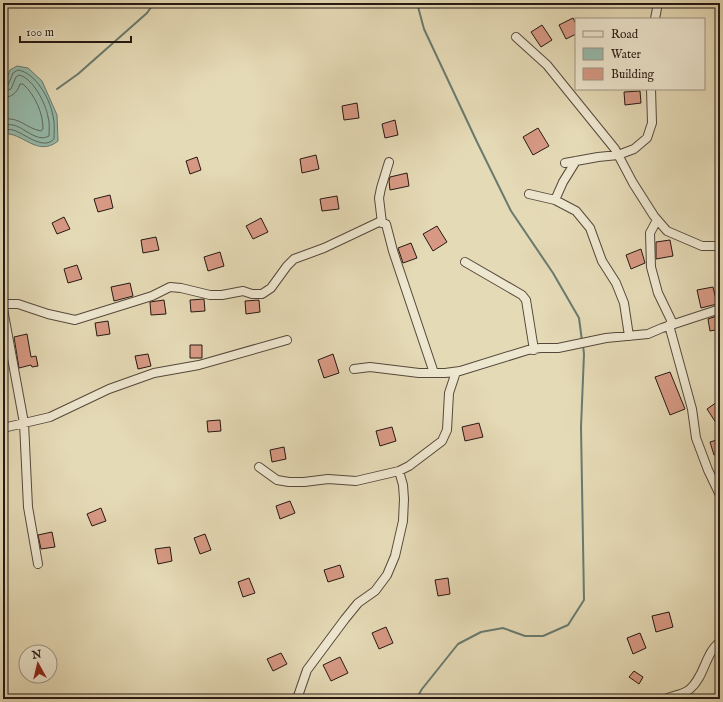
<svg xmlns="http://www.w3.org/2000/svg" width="723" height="702" font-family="'IM FELL English',serif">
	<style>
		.water { fill: #96bbac; stroke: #697a6e }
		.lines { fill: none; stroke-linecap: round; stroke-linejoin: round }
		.shore { stroke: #5e6a5f; stroke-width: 1 }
		.stream { stroke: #697a6e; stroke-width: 2 }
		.building { fill: #d79984; stroke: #261812 }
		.street-casing { stroke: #56483b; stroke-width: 10 }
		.street { stroke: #eee7d0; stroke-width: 8 }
	</style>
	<rect width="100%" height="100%" fill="#e5dab6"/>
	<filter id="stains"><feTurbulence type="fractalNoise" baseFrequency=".005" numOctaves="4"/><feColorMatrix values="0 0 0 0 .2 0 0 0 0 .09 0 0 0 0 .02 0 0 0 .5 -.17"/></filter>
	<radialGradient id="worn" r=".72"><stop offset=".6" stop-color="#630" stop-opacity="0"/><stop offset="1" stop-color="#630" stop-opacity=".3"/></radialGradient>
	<!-- water -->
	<path class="water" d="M17,66l11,2 14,13 15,34 1,26c-21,17 -36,-10 -55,-7l1,-48 6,-16z"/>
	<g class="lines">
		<!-- shore -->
		<path class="shore" d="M3,87l5,-2 5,-12 5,-3c18,3 32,29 35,46 2,7 1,15 1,23 -11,12 -30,-6 -41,-9 -3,-1 -7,0 -10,0
			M3,92l8,-3 5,-12 3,-2c14,3 27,29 29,42 2,6 1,13 1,19 -12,7 -25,-9 -36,-11 -3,-1 -7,0 -10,0
			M3,98c9,-1 14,-5 17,-14h3c12,11 20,29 20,45l-2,2c-16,-3 -20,-14 -38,-12"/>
		<!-- stream -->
		<path class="stream" d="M417,3l7,26 53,113 34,69 42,62 26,45 3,23
			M57,89l21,-15 69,-61 7,-10
			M416,699l6,-10 36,-45 23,-12 22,-4 22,8h18l25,-11 16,-25 -3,-173 3,-73 -1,-9"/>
	</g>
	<!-- building -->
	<path class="building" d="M573,18l3,6v10l-10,5 -7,-14z
		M542,25l10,15 -11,7 -10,-15z
		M640,91l1,12 -16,2 -1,-13z
		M357,103l2,15 -15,2 -2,-14z
		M395,120l3,15 -13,3 -3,-14z
		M538,128l11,18 -16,9 -10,-18z
		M316,155l3,14 -17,4 -2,-14z
		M197,157l4,13 -11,4 -4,-13z
		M407,173l2,13 -19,4 -1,-9 1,-4z
		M110,195l3,13 -15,4 -4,-13z
		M337,196l2,13 -17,2 -2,-12z
		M64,217l6,12 -13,5 -5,-11z
		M261,218l7,14 -15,7 -7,-13z
		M437,226l10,16 -14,9 -10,-17z
		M156,237l3,13 -16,3 -2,-13z
		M670,240l3,16 -17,3v-17z
		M411,243l6,15 -14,5 -5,-15z
		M641,249l4,14 -14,6 -5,-14z
		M220,252l4,14 -16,5 -4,-14z
		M77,265l5,14 -14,4 -4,-14z
		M130,283l3,13 -19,5 -3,-14z
		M713,287l4,17 -16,4 -4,-18z
		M204,299l1,12 -14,1 -1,-12z
		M164,300l2,14 -15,1 -1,-13z
		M259,300l1,12 -14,2 -1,-13z
		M720,315v14l-10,2 -2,-12z
		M108,321l2,13 -13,2 -2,-13z
		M27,334l4,23 5,-1 2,10 -6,1 -1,-2 -12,3 -5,-31z
		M190,345h12v13h-12z
		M148,354l3,12 -13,3 -3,-13z
		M333,354l6,19 -15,5 -6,-18z
		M670,372l15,37 -15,6 -15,-38z
		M720,400v29l-13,-20z
		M220,420l1,11 -13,1 -1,-11z
		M479,423l4,14 -18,4 -3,-14z
		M392,427l4,14 -16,5 -4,-15z
		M720,439v14l-6,2 -4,-13z
		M284,447l2,12 -14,3 -2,-12z
		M290,501l5,12 -15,6 -4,-13z
		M101,508l5,13 -14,5 -5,-12z
		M52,532l3,15 -14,2 -3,-14z
		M205,534l6,16 -11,4 -6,-16z
		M170,547l2,14 -14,3 -3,-15z
		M340,565l4,12 -16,5 -4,-12z
		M249,578l6,15 -12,4 -5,-15z
		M448,578l2,16 -12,2 -3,-16z
		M669,612l4,15 -17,5 -4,-16z
		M386,627l7,16 -14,6 -7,-16z
		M640,633l6,15 -13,6 -6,-16z
		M281,653l6,11 -14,7 -6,-12z
		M340,657l8,16 -17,8 -8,-16z
		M634,671l9,6 -4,7 -10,-7z"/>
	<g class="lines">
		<!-- street casing -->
		<g class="street-casing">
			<path id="street" d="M655,19l3,-16
				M516,37l31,28 68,84 18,34 21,33 13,15 35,15h18
				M565,163l33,-6 20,-2 16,-6 13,-11 5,-15 -1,-34
				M529,194l26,6 21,11 14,17 12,33 14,22 8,20 5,33
				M555,200l8,-18 13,-21
				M657,220l-7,13 1,34 7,26 15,31
				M382,223l-3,-25 2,-10 8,-26
				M465,262l57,33 4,5 8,50
				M3,304h15l30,10 27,6 77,-24 18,-9 11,1 29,7h12l21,-4 9,3h10l9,-6 16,-22 7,-7 30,-11 55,-26 7,2 7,27 41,122
				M3,309l21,114 4,84 10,57
				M669,325l23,84 4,29 12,32 12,25
				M354,369l16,-2 49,6h26l15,-2 68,-21 12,-2h18l48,-10 42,-4 14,-6 58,-19
				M3,428l47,-11 59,-28 45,-16 45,-8 88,-25
				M259,467l18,13 12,2h15l24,-3 28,2 43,-10 10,-5 33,-25 5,-11 2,-37 7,-21
				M297,699l10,-29 38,-51 13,-16 17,-12 12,-16 8,-19 8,-35 1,-22 -1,-14 -4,-14
				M665,699c9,-4 18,-4 25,-10 15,-13 15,-36 30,-47"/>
		</g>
		<!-- street -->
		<use href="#street" class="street"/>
	</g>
	<!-- margin -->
	<rect width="723" height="702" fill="none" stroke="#e5dab6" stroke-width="16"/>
	<rect x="4" y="4" width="715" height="694" fill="none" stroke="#261812" stroke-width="2"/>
	<rect x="8" y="8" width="707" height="686" fill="none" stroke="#261812"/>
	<!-- legend -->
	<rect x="575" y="18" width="130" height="72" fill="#eee7d0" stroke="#9e9484"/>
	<rect x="583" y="31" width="20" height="6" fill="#eee7d0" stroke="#9e9484"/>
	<text x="611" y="38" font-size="12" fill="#261812">Road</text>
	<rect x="583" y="48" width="20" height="12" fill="#96bbac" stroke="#9e9484"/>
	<text x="611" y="58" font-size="12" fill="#261812">Water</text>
	<rect x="583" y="68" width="20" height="12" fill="#d79984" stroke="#9e9484"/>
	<text x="611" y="78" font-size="12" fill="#261812">Building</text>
	<!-- north arrow -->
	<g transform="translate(38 664) rotate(352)"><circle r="19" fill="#eee7d0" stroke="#9e9484"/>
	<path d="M0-3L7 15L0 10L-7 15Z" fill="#8f2418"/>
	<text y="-6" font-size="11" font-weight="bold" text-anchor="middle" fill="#261812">N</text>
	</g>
	<!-- scale -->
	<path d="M20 36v6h111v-6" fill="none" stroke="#261812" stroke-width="2"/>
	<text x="26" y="36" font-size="12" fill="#261812" stroke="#eee7d0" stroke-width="3" paint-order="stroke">100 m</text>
	<rect width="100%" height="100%" filter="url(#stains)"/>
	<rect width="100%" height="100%" fill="url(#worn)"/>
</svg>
